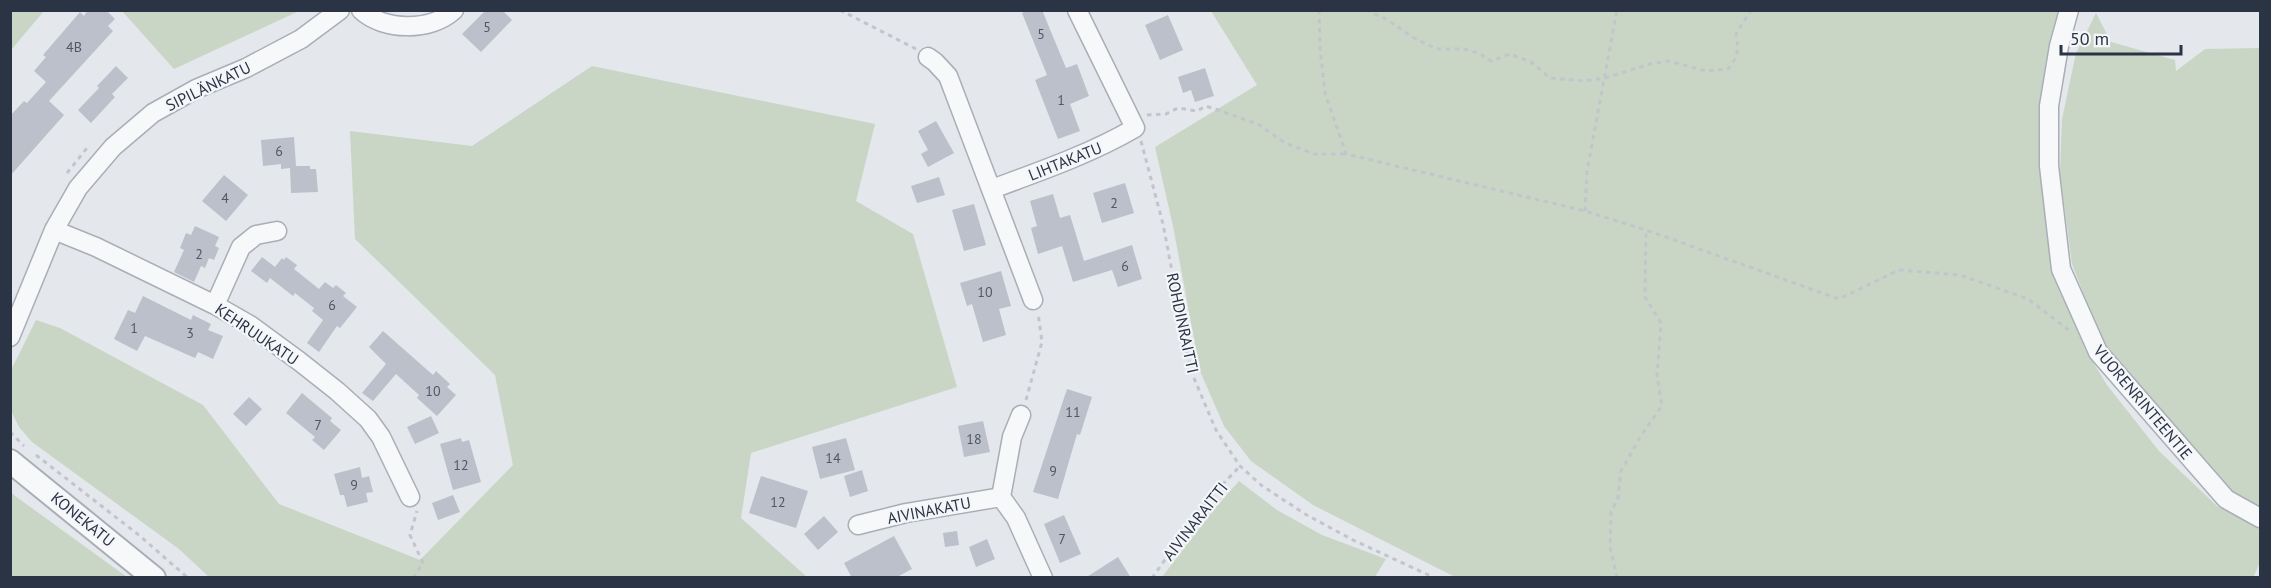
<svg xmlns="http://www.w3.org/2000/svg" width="2271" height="588" font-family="'PT Sans',sans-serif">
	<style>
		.green { fill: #c9d6c5 }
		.building { fill: #bbc0ca }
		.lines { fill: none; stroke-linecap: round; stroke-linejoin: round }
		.minor-casing { stroke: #a9aeb7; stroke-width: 21 }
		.tertiary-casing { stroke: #a9aeb7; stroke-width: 26 }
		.path { stroke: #c2c5cb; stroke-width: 3; stroke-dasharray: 4.5 4.5; stroke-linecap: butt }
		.minor { stroke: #f7f8fa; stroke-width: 18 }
		.tertiary { stroke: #f7f8fa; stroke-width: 22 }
		.labels { text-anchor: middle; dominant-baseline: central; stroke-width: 4.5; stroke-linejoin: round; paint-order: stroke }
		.number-label { font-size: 14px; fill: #4f5766 }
		.street-label { font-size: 16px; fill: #2b3445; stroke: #f4f6f9 }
	</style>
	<rect width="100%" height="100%" fill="#e4e7ec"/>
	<!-- green -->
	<path class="green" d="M11,10l33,1 -33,39 -1,-39z
		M122,11h177l-125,58z
		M1211,11h861l-22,107 5,145 30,86 22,36 52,66 59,56 42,18v37l-7,16 -798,-1 -142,-72 -62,-44 -27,-35 -24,-55 -27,-145 -18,-79 102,-62z
		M2096,13l15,29 64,18 1,11 29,-22 55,-1v459l-25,-11 -131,-149 -32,-83 -12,-91 2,-54 14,-66z
		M592,66l283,58 -19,77 57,33 44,153 -206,66 -10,65 66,59h-598l-30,-28 -147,-107 -13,-15 -8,-16 -1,-39 26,-52 24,8 143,77 76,99 141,56 93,-95 -18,-90 -140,-136 -5,-108 122,15z
		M1239,481l38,29 45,25 64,24 -11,18h-213l50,-65z
		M11,493l116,84h-116z"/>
	<!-- building -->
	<path class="building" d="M88,10h18l9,9 -7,7 5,5 -64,70 15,14 -54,61v-60l14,-15 3,2 19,-21 -12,-11 12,-14 -3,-2 37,-43 4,4z
		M486,10h16l10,10 -31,32 -19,-18z
		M1029,10h13l24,58 11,-4 12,32 -19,8 10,27 -22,8 -23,-59 12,-5 -25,-62z
		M1168,15l15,35 -23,10 -15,-35z
		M116,66l12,12 -16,16 3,3 -24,26 -13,-13 21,-22 -2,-2z
		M1205,68l9,28 -19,6 -4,-12 -8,3 -5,-16z
		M936,121l18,32 -26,14 -7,-13 7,-4 -10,-19z
		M294,137l2,29h14v3h6l2,23 -27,1 -1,-25 -9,1v-5l-18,2 -2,-26z
		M224,175l24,20 -22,26 -24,-20z
		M939,177l6,18 -28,8 -6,-17z
		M1125,183l9,30 -32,10 -9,-30z
		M1053,194l7,24 10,-3 14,46 48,-16 10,34 -24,8 -6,-17 -39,12 -11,-36 -24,8 -7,-26 6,-2 -7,-25z
		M974,204l12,41 -22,6 -12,-41z
		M195,226l24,11 -4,9 4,2 -5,12 -5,-2 -4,10 -4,-2 -7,16 -20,-10 10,-22 -4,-2 6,-15 5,2z
		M262,257l13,10 7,-9 2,2 2,-3 11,8 -3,4 25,20 6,-7 8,6 3,-3 10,8 -3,3 14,11 -17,21 -3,-2 -18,26 -12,-9 16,-23 -11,-9 2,-3 -19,-15 -2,3 -23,-18 -3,5 -16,-12z
		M1001,271l10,35 -12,3 7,26 -23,7 -11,-38 -5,2 -7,-23z
		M143,296l48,24 2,-5 18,9 -3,6 15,6 -10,23 -15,-7 -3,6 -50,-22 -8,15 -23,-12 14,-29 7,3z
		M383,331l50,44 3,-4 14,13 -3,3 9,8 -19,21 -20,-18 2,-3 -23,-21 -23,27 -11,-8 24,-29 -17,-17z
		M1067,389l25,8 -12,38 -3,-1 -19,65 -25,-7z
		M302,393l30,25 -2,3 11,9 -17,20 -12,-10 3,-3 -29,-24z
		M249,397l13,12 -16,17 -13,-12z
		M431,416l8,17 -24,11 -8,-17z
		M983,421l7,31 -26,5 -6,-31z
		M461,438l1,4 7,-2 12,42 -28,8 -13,-46z
		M846,438l9,32 -35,9 -8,-32z
		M360,467l2,11 7,-2 4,16 -7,1 2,9 -21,5 -3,-12h-4l-6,-21z
		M862,470l6,21 -18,6 -6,-21z
		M761,476l47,15 -12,37 -47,-15z
		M453,495l7,17 -22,8 -6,-17z
		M1064,515l17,39 -21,9 -16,-39z
		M824,516l14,16 -20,18 -14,-16z
		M957,531l2,14 -14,2 -2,-14z
		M894,536l18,33 -17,9h-43l-8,-15z
		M987,539l8,20 -19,8 -7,-20z
		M1118,557l13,21h-46z"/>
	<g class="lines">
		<!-- minor casing -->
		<g class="minor-casing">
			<path id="minor" d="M361,10c22,21 70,22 93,0
				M2069,10l-10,36 -10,60v60l12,103 37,83 128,147 34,19
				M928,57l7,5 13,14 85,224
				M992,189c49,-18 98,-35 143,-61l-58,-118
				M54,230l42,17 119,58 35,20 49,36 38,30 31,28 13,18 29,60
				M215,305l26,-58 15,-12 21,-4
				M10,337l44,-107 24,-42 35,-41 40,-34 43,-24 50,-21 55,-29 39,-29
				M1021,415l-9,22 -11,60 15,21 27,60
				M858,525l48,-12 95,-16"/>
		</g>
		<!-- tertiary casing -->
		<g class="tertiary-casing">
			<path id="tertiary" d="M10,461l144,117"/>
		</g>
		<!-- path -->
		<path class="path" d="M840,10l76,39
			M1319,10l1,38 5,45 21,61 239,57 61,19 193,69 60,-29 61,5 68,24 42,32
			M1366,10l20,9 26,18 25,12h27l15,4 12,8 19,-7 21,8 19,16 34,3 21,-3 45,-14 18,-3 39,10 21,-2c10,-12 11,-20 8,-35l15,-24
			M1147,115l19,-1 12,-6 19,3 9,-5 52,18 27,19 29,11h31
			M1141,141l22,83 28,147 25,59 24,36 21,19 44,29 48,26 82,38
			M67,173l20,-25
			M1585,211l2,-40 30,-161
			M1026,400l16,-58 -4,-29
			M10,432l14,14
			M36,455l104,81 48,42
			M413,578l10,-15 -13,-28 7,-24
			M1152,578l54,-76 34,-36
			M1617,578l-7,-31 1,-35 7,-14 3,-27 21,-37 20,-28 -5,-30 4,-53 -16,-26 1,-67"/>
		<!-- minor -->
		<use href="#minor" class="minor"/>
		<!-- tertiary -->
		<use href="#tertiary" class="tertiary"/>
	</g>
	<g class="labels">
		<!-- number labels -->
		<g class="number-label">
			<text x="487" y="27">5</text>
			<text x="1041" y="34">5</text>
			<text x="74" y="47">4B</text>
			<text x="1061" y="100">1</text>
			<text x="279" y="151">6</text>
			<text x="225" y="198">4</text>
			<text x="1114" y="203">2</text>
			<text x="199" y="254">2</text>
			<text x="1125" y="266">6</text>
			<text x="985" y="292">10</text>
			<text x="332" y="305">6</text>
			<text x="134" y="328">1</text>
			<text x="190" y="333">3</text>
			<text x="433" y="391">10</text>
			<text x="1073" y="412">11</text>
			<text x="318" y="425">7</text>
			<text x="974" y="439">18</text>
			<text x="833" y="458">14</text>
			<text x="461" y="465">12</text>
			<text x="1053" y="471">9</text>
			<text x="354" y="485">9</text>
			<text x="778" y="502">12</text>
			<text x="1062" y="539">7</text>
		</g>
		<!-- street labels -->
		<g class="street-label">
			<text transform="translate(208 86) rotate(-26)">SIPILÄNKATU</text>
			<text transform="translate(1065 161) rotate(-22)">LIHTAKATU</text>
			<text transform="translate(1183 323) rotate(78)">ROHDINRAITTI</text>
			<text transform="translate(257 334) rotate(34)">KEHRUUKATU</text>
			<text transform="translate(2143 402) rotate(50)">VUORENRINTEENTIE</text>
			<text transform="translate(929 510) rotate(-11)">AIVINAKATU</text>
			<text transform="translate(83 519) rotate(39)">KONEKATU</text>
			<text transform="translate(1195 521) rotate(-52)">AIVINARAITTI</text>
		</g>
	</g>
	<!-- border -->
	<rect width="2271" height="588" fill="none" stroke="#2b3445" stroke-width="24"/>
	<!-- scale -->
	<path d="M2061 45v9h120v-9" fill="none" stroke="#2b3445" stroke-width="3"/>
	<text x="2070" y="45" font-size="18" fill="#2b3445" stroke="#f4f6f9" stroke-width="4.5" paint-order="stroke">50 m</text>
</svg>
